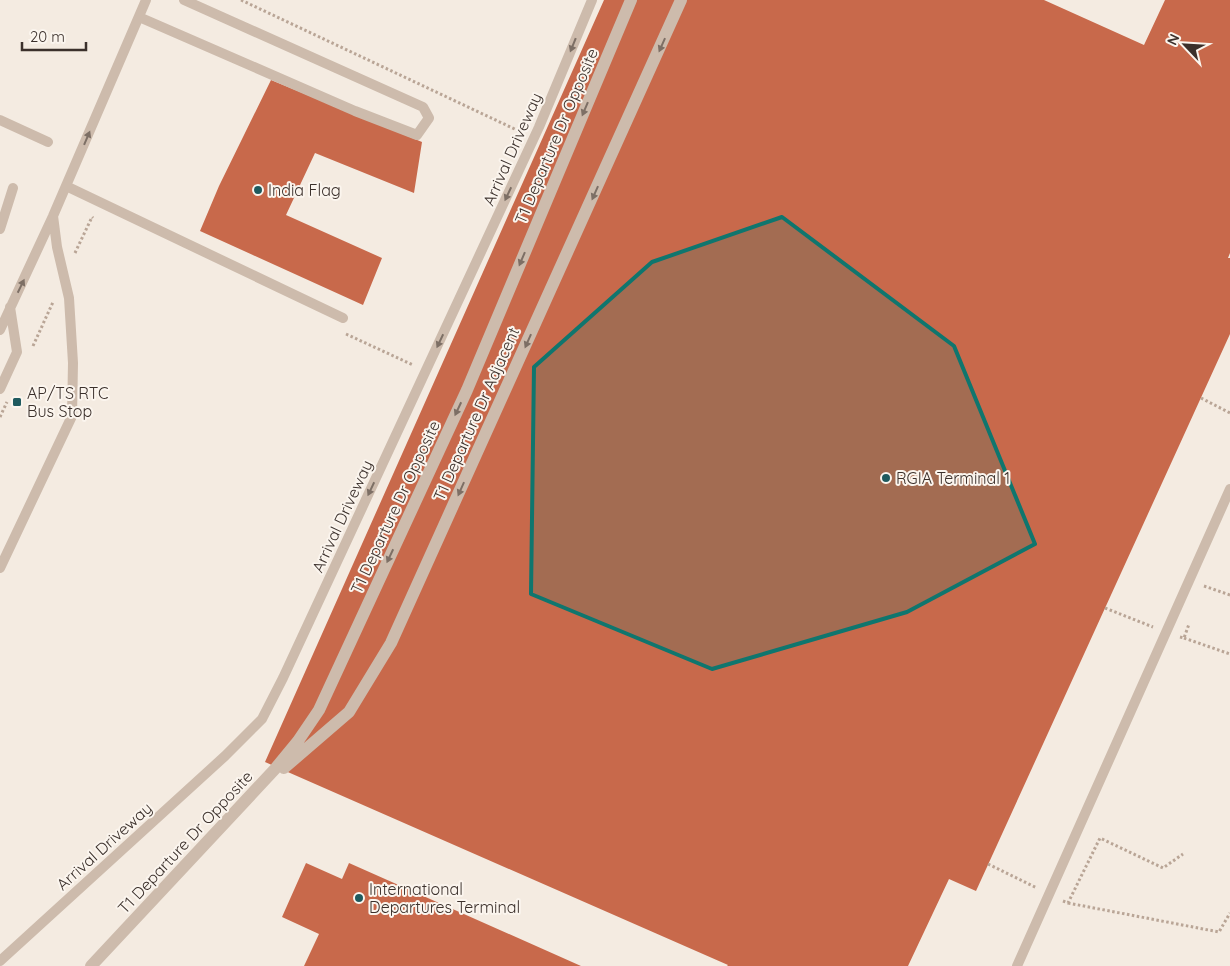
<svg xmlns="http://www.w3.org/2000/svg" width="1230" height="966" font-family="Quicksand,sans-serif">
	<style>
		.building { fill: #c8694b }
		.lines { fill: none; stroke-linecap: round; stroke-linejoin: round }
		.path { stroke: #b9a596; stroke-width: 3; stroke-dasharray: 2.5 2.5; stroke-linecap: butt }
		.service { stroke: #cdbbac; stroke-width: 10 }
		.tertiary { stroke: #cdbbac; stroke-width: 12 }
		.oneway { fill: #7d6f65 }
		.marked { fill: #0f766e; fill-opacity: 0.2; stroke: #0f766e; stroke-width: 4; stroke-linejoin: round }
		.poi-dot { fill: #1f5a5e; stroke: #fbf5ee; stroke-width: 2 }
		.labels { text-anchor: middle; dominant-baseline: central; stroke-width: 4; stroke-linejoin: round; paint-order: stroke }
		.street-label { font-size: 16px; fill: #3b302b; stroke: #fbf5ee }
		.poi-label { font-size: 16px; fill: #3b302b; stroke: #fbf5ee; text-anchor: start }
	</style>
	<rect width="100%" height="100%" fill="#f4ebe1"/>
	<!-- building -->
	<path class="building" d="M604,0h440l100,45 21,-45h65v253l-2,5h2v76l-254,557 -27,-12 -41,87h-181l1,-1 -463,-203z
		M271,80l151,62 -8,51 -99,-40 -29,62 96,43 -19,47 -163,-74 19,-45z
		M306,863l36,16 7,-16 232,103h-277l15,-32 -37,-17z"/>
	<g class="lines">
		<!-- path -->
		<path class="path" d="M241,0l280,132
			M75,253l17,-36 1,1
			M346,334l67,31
			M33,346l20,-44
			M1201,398l29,15
			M0,417l7,-15
			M1204,586l26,9
			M1105,608l48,19
			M1180,637l4,1 5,-14
			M1184,638l46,16
			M988,864l49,24
			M1063,901l5,2 32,-65 63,30 20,-14
			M1068,903l151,29 11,-19"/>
		<!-- service -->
		<path class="service" d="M139,17l216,94 62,24 12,-17 -6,-11 -239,-107
			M0,120l48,22
			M66,186l277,132
			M0,229l13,-41
			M0,330l53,-114 93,-216
			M0,389l17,-37 -7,-45
			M0,568l72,-152 1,-53 -4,-65 -12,-51 -4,-31
			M0,961l225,-205 37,-37 21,-41 256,-551 53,-127
			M1017,966l213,-477"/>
		<!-- tertiary -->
		<path class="tertiary" d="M284,768l65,-56 42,-69 290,-643
			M91,966l184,-197 23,-28 21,-31 148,-320 164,-390"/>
	</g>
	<!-- one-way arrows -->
	<defs><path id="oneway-solid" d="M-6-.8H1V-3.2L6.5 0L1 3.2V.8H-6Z" transform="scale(1.25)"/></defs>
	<g class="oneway">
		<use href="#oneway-solid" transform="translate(573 45) rotate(112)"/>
		<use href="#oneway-solid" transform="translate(662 45) rotate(114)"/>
		<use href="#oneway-solid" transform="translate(585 109) rotate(113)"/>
		<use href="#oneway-solid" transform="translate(87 138) rotate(-67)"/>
		<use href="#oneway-solid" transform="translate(595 193) rotate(114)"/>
		<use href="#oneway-solid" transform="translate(508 194) rotate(115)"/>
		<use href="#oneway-solid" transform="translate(522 259) rotate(113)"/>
		<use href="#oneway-solid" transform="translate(21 286) rotate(-64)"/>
		<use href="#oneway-solid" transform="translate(440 341) rotate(115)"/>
		<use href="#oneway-solid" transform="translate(528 341) rotate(114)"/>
		<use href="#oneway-solid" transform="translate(458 409) rotate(115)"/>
		<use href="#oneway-solid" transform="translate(371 489) rotate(115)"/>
		<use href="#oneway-solid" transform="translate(461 489) rotate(114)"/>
		<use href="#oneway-solid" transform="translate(390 556) rotate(115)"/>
	</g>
	<!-- marked area -->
	<path class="marked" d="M782,217l172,129 81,198 -128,68 -195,57 -181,-75 3,-227 118,-105z"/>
	<!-- markers -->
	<g class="poi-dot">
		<circle cx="258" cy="190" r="5"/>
		<rect x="12" y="397" width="10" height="10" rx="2.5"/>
		<circle cx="886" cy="478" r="5"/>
		<circle cx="359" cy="898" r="5"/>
	</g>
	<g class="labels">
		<!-- street labels -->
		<g class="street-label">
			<text transform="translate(556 136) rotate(-67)">T1 Departure Dr Opposite</text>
			<text transform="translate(512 149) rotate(-66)">Arrival Driveway</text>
			<text transform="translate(476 414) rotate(-66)">T1 Departure Dr Adjacent</text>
			<text transform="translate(395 507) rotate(-65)">T1 Departure Dr Opposite</text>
			<text transform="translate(342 516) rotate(-65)">Arrival Driveway</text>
			<text transform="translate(185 842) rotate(-47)">T1 Departure Dr Opposite</text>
			<text transform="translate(104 846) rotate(-42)">Arrival Driveway</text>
		</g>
		<!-- poi labels -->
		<g class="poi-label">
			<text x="268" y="190">India Flag</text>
			<text x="27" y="393">AP/TS RTC<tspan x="27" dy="18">Bus Stop</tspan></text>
			<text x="896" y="478">RGIA Terminal 1</text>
			<text x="369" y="889">International<tspan x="369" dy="18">Departures Terminal</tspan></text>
		</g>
	</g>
	<!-- north arrow -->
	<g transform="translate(1185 45) rotate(295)" stroke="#fbf5ee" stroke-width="4" paint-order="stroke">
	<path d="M0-4L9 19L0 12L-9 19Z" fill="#3b302b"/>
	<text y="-8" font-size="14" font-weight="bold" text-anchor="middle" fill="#3b302b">N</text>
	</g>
	<!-- scale -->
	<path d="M22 42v8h64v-8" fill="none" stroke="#3b302b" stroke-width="2.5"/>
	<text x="30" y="42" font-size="15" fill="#3b302b" stroke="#fbf5ee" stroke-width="4" paint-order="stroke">20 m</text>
</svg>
